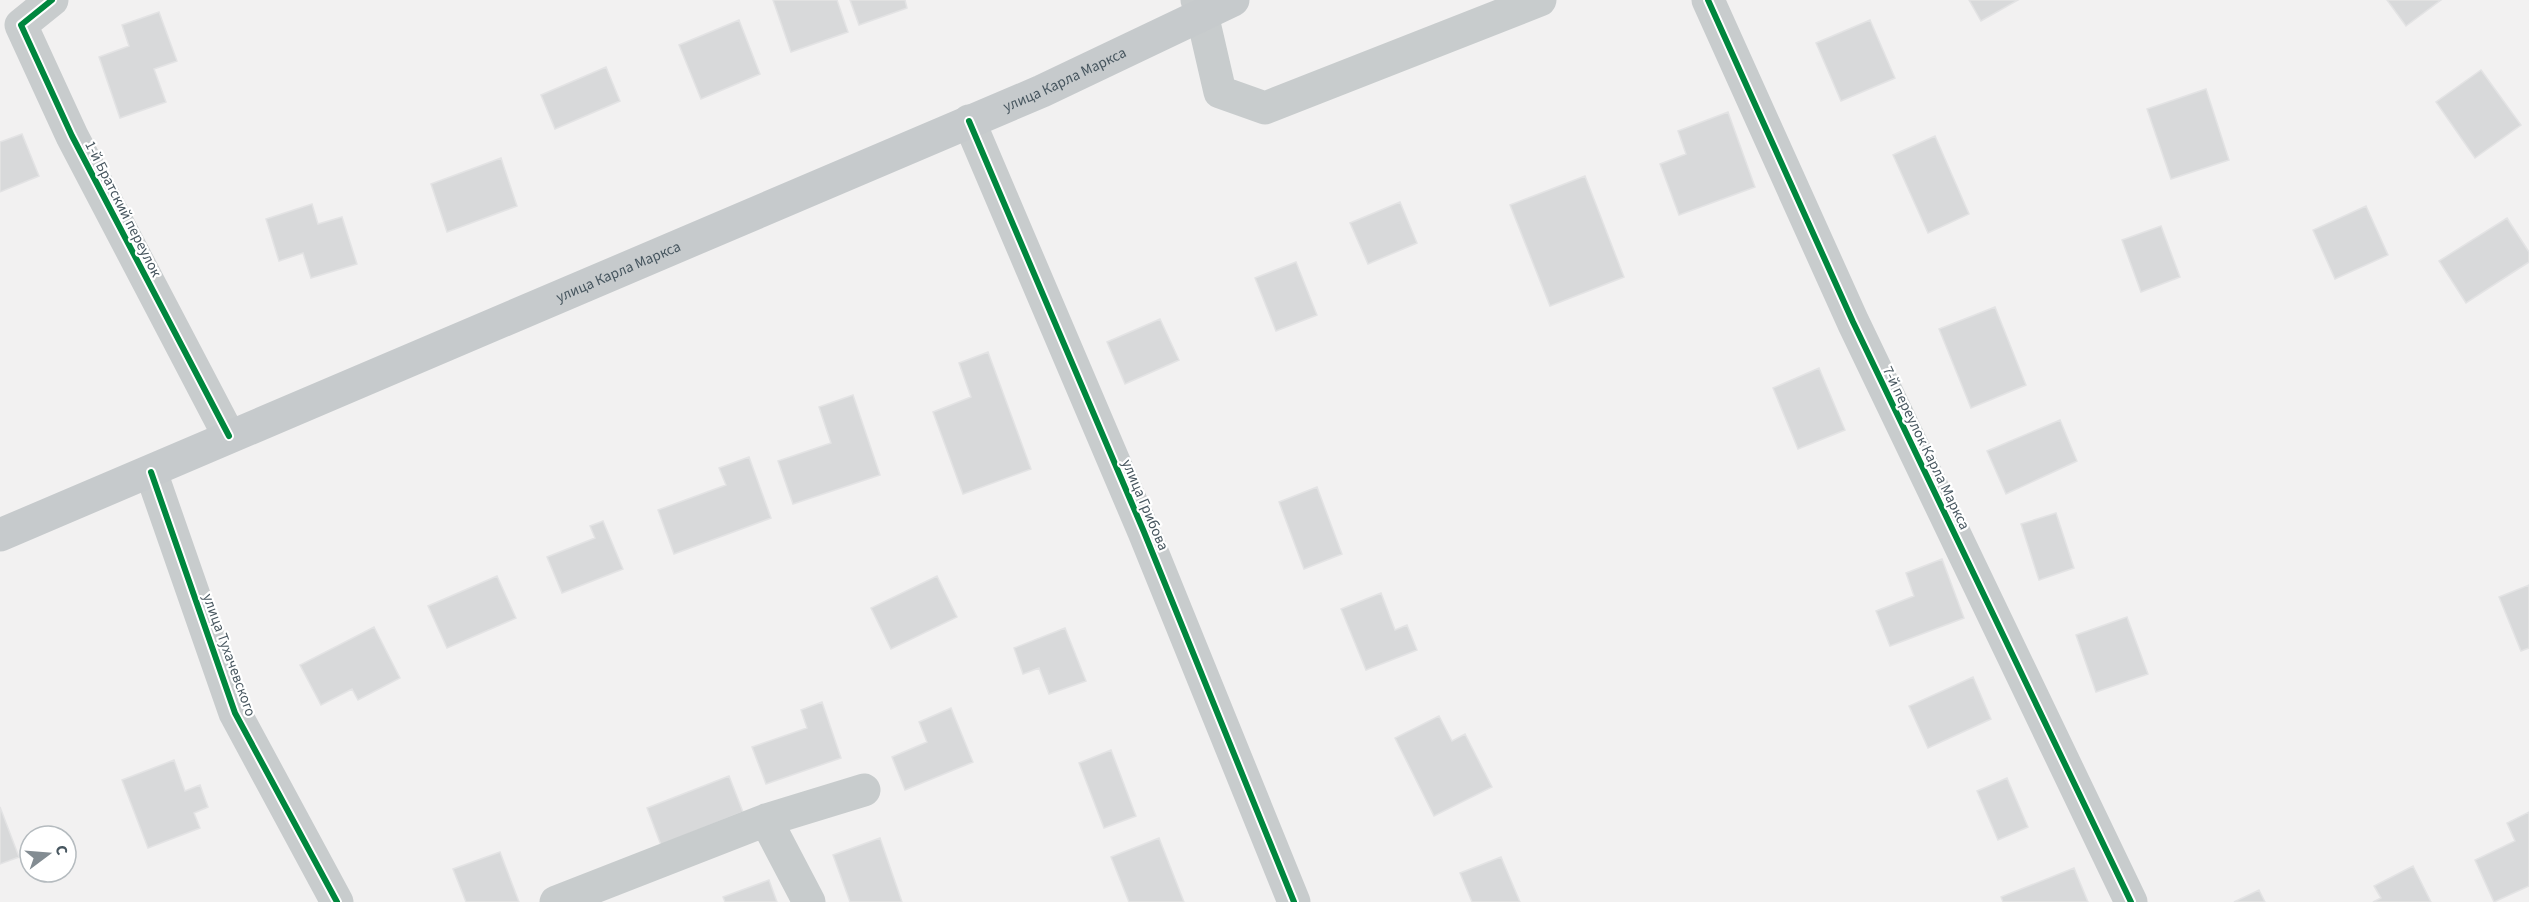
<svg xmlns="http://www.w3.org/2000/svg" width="2529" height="902" font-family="'Source Sans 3',sans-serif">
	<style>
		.building { fill: #d8d9da; stroke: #e3e3e4; stroke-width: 1.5 }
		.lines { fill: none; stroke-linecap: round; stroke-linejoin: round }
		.minor { stroke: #c8cccd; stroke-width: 33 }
		.major { stroke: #c6cacc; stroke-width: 33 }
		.cycleway-casing { stroke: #fff; stroke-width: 10 }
		.cycleway { stroke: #00873e; stroke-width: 6 }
		.labels { text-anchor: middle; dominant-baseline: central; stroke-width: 4.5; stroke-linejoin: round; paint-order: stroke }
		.street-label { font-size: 15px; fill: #47565f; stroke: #fff }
	</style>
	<rect width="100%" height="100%" fill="#f2f1f1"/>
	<!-- building -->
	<path class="building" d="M773,0h64l11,32 -57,20z
		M850,0h55l2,8 -48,17z
		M1969,0h49l-37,21z
		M2387,0h54l-35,26z
		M159,12l18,49 -23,8 12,33 -46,16 -21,-61 30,-11 -7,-21z
		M739,20l21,54 -59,25 -22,-54z
		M1870,20l25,58 -54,23 -25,-58z
		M606,67l14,34 -65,28 -14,-34z
		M2481,70l40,55 -46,33 -39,-56z
		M2206,89l23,71 -58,19 -24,-70z
		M1728,112l27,75 -76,28 -19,-51 26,-10 -8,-23z
		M22,134l17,42 -39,16v-50z
		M1935,136l34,78 -41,19 -35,-78z
		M501,158l16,48 -70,26 -16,-48z
		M1585,176l39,101 -74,29 -40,-101z
		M1400,202l17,41 -49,21 -18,-41z
		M312,204l6,20 24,-7 15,47 -46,14 -8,-25 -24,8 -13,-42z
		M2366,206l22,49 -53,24 -22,-49z
		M2507,218l22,34v10l-63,41 -27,-42z
		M2161,226l19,51 -39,15 -19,-52z
		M1296,262l21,53 -41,16 -21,-53z
		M1995,307l31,78 -55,23 -32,-79z
		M1160,319l19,41 -54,24 -18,-42z
		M988,352l43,117 -68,25 -30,-82 38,-15 -12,-34z
		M1819,368l26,62 -47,19 -25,-61z
		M853,395l27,80 -87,29 -15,-43 53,-18 -12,-36z
		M2060,420l17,41 -71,33 -19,-43z
		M749,457l22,61 -97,36 -16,-44 68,-25 -7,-17z
		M1317,487l25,67 -38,15 -25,-67z
		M2056,513l18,55 -35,12 -18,-56z
		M603,521l20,48 -61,24 -15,-36 48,-19 -5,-12z
		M1942,559l22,59 -74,28 -14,-35 38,-15 -8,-23z
		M497,576l19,42 -69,30 -19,-42z
		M937,576l20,41 -66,32 -20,-41z
		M2529,585v63l-8,3 -22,-54z
		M1381,593l14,37 12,-5 10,25 -51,20 -25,-61z
		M2127,617l21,57 -52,18 -20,-57z
		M374,627l26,51 -42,22 -6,-11 -31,16 -21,-40z
		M1065,628l21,53 -37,13 -10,-26 -16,6 -9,-26z
		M1973,677l18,42 -63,29 -19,-42z
		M822,702l19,56 -75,26 -14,-37 55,-19 -6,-18z
		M951,708l22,54 -68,28 -13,-33 35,-15 -8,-20z
		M1439,716l13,25 13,-7 27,53 -58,29 -39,-78z
		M1111,750l25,66 -32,12 -25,-65z
		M174,760l11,31 15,-6 8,22 -14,6 6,15 -52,20 -26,-68z
		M729,776l14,36 -82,33 -14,-37z
		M2007,778l21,49 -30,13 -21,-49z
		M0,807l19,50 -19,7z
		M2529,812v74l-35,16 -19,-42 40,-19 -8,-18z
		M880,838l22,64h-52l-17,-47z
		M1159,838l25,64h-55l-18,-45z
		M500,852l19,50h-53l-13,-33z
		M1501,857l19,45h-48l-12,-29z
		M2413,866l18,36h-58l8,-4 -7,-12z
		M2074,868l14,34h-85l-2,-5z
		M769,880l8,22h-52l-2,-5z
		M2259,890l6,12h-31z"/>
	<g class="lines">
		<!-- minor -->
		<path class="minor" d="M52,0l-31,25 51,111 157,300
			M1197,0l5,14 18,78 45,16 275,-108
			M1708,0l145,322 278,580
			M969,121l175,411 150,370
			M151,472l84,241 102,189
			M766,820l43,82
			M556,902l210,-82 98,-30"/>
		<!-- major -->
		<path class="major" id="s1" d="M0,535l1042,-444 191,-91"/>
		<!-- cycleway casing -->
		<g class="cycleway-casing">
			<path id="cycleway" d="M52,0l-31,25 51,111 157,300
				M1708,0l145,322 278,580
				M969,121l175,411 150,370
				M151,472l84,241 102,189"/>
		</g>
		<!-- cycleway -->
		<use href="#cycleway" class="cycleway"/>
	</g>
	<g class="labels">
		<!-- street labels -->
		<g class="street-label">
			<text stroke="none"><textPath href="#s1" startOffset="1158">улица Карла Маркса</textPath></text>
			<text transform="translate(123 209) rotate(63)">1-й Братский переулок</text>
			<text stroke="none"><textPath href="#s1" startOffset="672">улица Карла Маркса</textPath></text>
			<text transform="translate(1926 448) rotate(64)">7-й переулок Карла Маркса</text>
			<text transform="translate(1145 505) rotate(67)">улица Грибова</text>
			<text transform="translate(229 655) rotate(70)">улица Тухачевского</text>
		</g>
	</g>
	<!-- north arrow -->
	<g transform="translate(48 854) rotate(74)"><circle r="28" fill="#ffffff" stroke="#b5bbbf" stroke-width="1.5"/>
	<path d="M0-4.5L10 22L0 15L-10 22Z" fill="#838c92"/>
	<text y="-9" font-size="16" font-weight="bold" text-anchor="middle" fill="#47565f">С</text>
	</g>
</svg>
